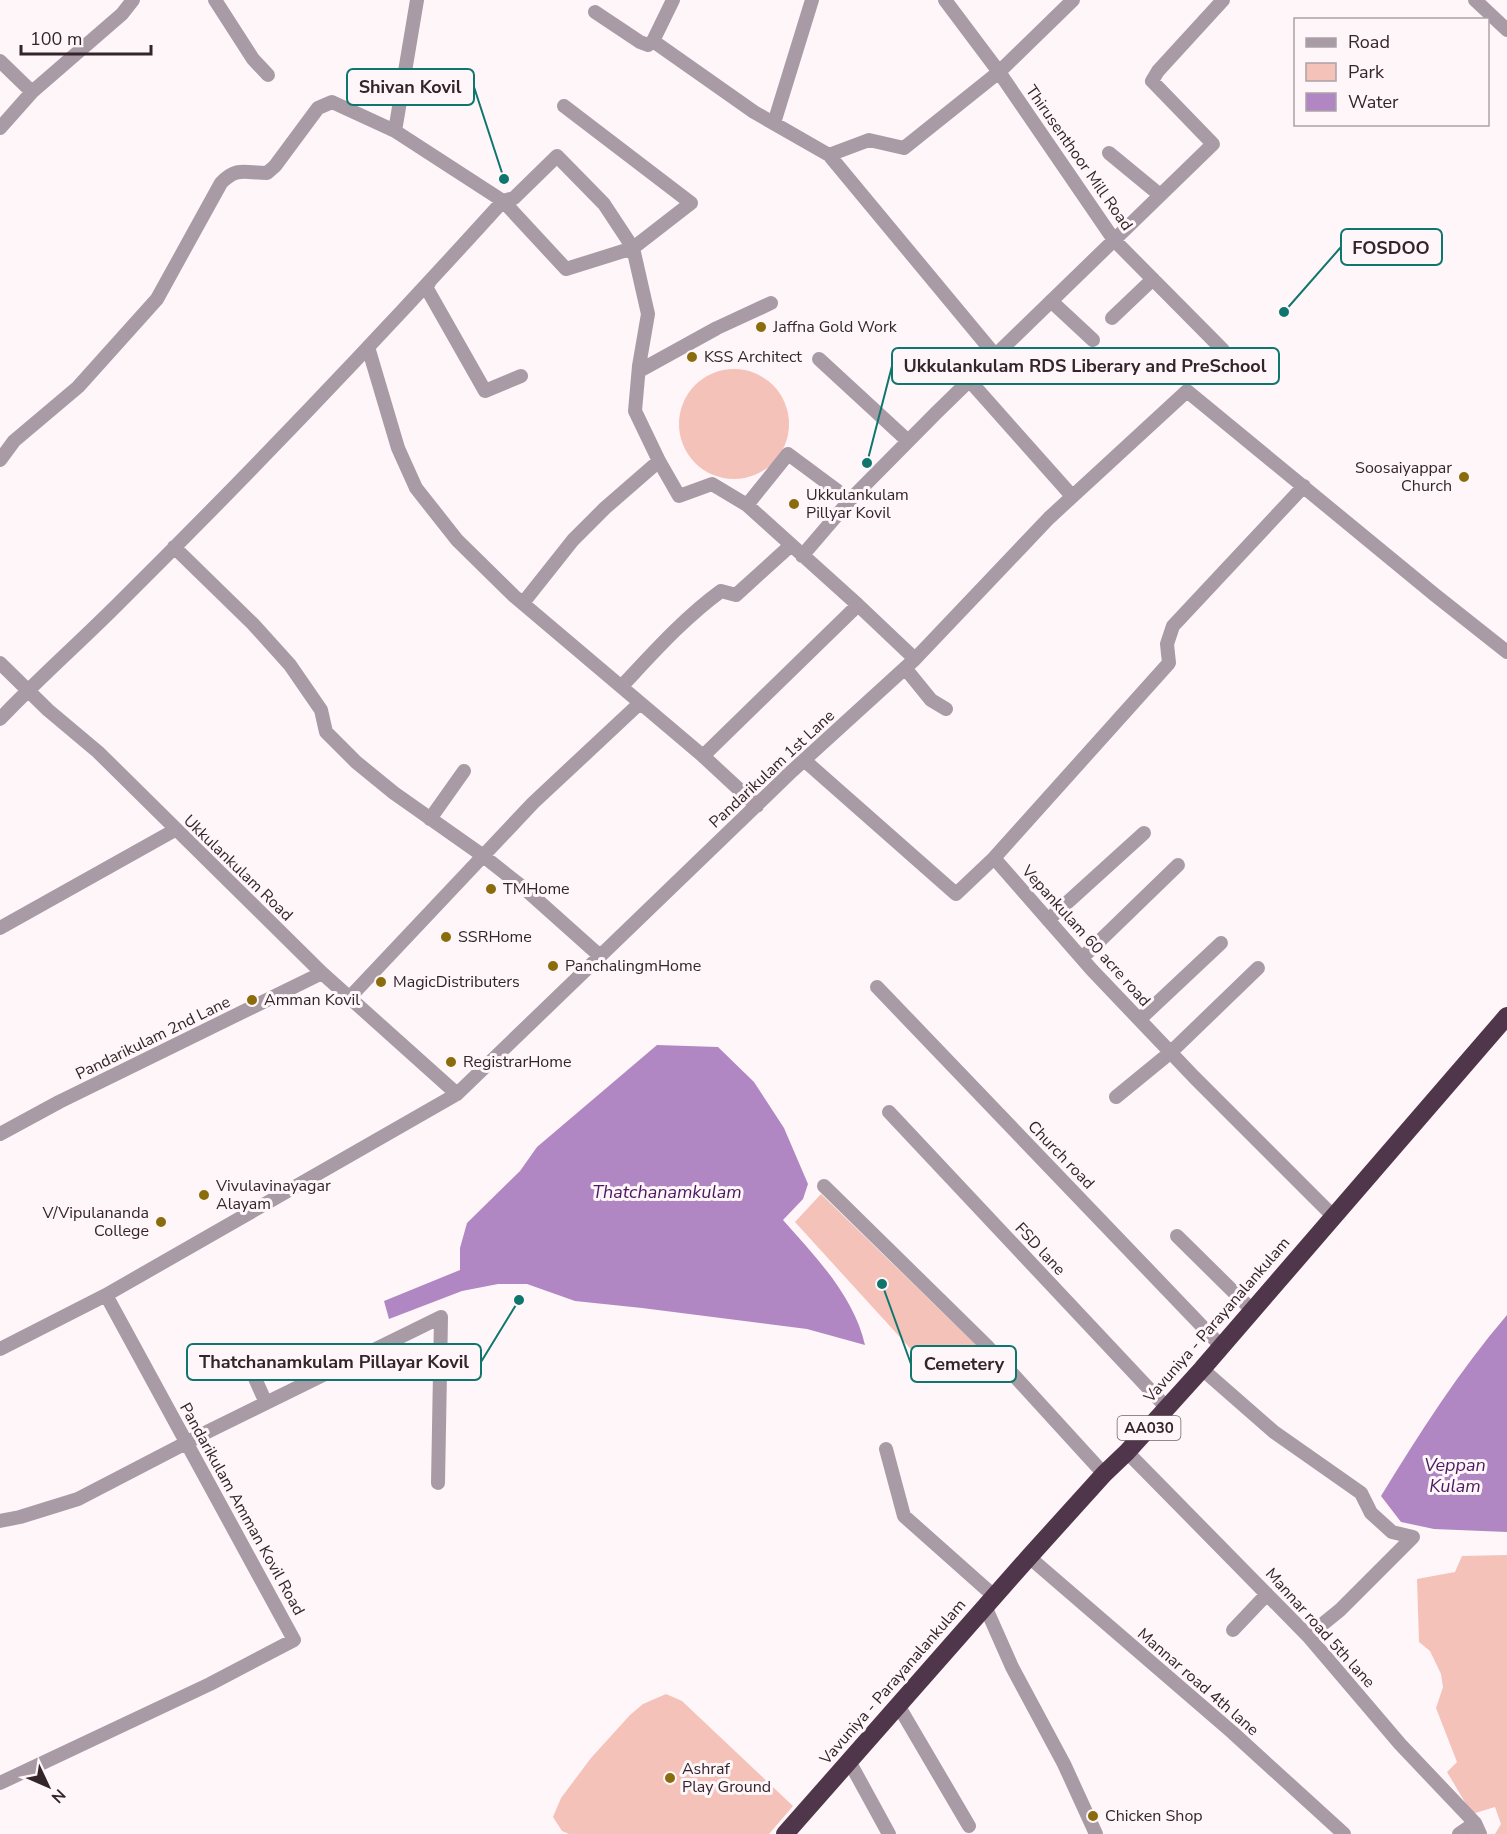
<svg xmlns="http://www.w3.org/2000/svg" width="1507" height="1834" font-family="'Nunito Sans',sans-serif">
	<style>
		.green { fill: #f4c2b8 }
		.water { fill: #b087c3 }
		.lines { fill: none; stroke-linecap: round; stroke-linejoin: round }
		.minor { stroke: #a99ba5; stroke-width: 14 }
		.highway { stroke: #4f364a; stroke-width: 18 }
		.poi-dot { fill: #8b6c0d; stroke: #fef6f9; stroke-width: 2 }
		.labels { text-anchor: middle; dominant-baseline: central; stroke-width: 6; stroke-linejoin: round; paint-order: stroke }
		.shield { fill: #fef6f9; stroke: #716469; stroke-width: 1.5 }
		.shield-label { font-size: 15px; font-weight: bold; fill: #34252b }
		.street-label { font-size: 16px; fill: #34252b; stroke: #fef6f9 }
		.poi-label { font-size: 16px; fill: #34252b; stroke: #fef6f9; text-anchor: start }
		.water-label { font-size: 18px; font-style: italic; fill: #4c1860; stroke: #fef6f9 }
		.leader { fill: none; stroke: #0f766e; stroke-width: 2 }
		.callout-dot { fill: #0f766e; stroke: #fef6f9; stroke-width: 2 }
		.callout { fill: #fef6f9; stroke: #0f766e; stroke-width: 2 }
		.callout-label { font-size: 18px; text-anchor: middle; font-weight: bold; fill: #34252b }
	</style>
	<rect width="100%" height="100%" fill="#fef6f9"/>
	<!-- green -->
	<path class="green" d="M679 424a55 55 0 1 1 110 0a55 55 0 1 1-110 0Z
		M821,1194l155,151 -47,24 -134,-147z
		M1507,1555v279h-12l6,-10 -6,-17 -23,7 -25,-42 10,-10 -21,-54 7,-21 -2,-13 -11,-23 -11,-9 -2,-63 38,-7 7,-16z
		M666,1694l16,7 111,105 -24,28h-200l-7,-3 -9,-14 8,-19 30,-40 39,-43 13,-11z"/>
	<!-- water -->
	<path class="water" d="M657,1045l61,2 36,35 30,46 24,56 -5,15 -20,21c32,36 71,76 82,125l-58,-16 -165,-21 -67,-7 -48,-17h-29l-36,7 -73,28 -5,-18 76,-31v-22l7,-25 53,-52 17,-24z
		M1507,1315v217l-73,-3 -33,-7 -20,-26c38,-62 78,-125 126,-181z"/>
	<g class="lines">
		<!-- minor -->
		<path class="minor" d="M215,0l38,59 15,16
			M417,0l-22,131 108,70 11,-3 43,-42 47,48 29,44 58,-45 -127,-97
			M673,0l-20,41 101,71 75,43
			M945,0l54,72 115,168 109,110
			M1475,0l32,30
			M595,12l45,30 8,3 5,-4
			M0,61l32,31 -32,36
			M32,92l90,-78 11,-14
			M774,123l38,-123
			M1109,153l51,42
			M429,283l-3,4 59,104 36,-15
			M1051,301l42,39
			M1112,318l41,-39
			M368,347l30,101 18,40 41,52 57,56 189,160 54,50
			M995,355l-166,-200 40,-15 35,8 95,-76 74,-72
			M819,359l89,82
			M639,371l78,-43 54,-25
			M969,380l103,116
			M0,460l14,-19 64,-54 79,-88 64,-116c16,-17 25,-10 46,-10l8,-7 43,-58 14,-6 63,29
			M747,505l41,-51 62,46
			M174,547l79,77 37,41 31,45 5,22 30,30 38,31 88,62 43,34 75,67
			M802,556l48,-56 86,-87 277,-269 -61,-63 6,-10 65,-71
			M523,603l50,-63 32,-32 54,-47
			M0,663l48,47 50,42 224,221 135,121
			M905,668l26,32 15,9
			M622,686c31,-33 62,-68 99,-95l15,4 54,-49
			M0,719c38,-40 79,-76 117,-114 132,-131 261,-266 386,-404l63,68 67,-21 15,66 -9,52 -4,45 24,50 20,35 33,-12 35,21 111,100 57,54
			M703,756l155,-151
			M804,760l152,134 38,-36 98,112 102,107 139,139
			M430,819l34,-48
			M994,858l175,-195 -2,-19 6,-18 131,-140
			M1048,920l96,-87
			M0,928l175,-98
			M1082,958l96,-93
			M877,987l344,359
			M350,997l183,-194 107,-100
			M1140,1019l81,-76
			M1116,1097l55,-45 87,-84
			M889,1112l278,296
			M0,1134l59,-32 263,-129
			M824,1186l163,160 117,128
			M1177,1236l75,74
			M0,1349l106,-54 351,-201 335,-323 123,-112 134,-141 138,-127 248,204 72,57
			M249,1365l17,38
			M1202,1369l72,63 87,61 10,20 21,19 21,5 -73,73 -32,26
			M886,1449l18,67 90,80
			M1127,1452l181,184 92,108 75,79 5,11
			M0,1521l20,-4 58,-18 131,-68 232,-114 -3,166
			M1029,1557l203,175 112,102
			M985,1606l27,61 52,97 32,70
			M1233,1630l34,-36
			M898,1705l71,121
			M849,1761l40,73
			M0,1783l210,-99 84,-44 -188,-345
			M1459,1834l16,-11"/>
		<!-- highway -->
		<path class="highway" d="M785,1834l244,-277 75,-83 23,-22 75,-83 305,-353"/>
	</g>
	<!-- markers -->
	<g class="poi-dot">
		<circle cx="761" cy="327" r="6"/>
		<circle cx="692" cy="357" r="6"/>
		<circle cx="1464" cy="477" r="6"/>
		<circle cx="794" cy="504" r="6"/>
		<circle cx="491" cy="889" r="6"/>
		<circle cx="446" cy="937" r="6"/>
		<circle cx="553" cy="966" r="6"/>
		<circle cx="381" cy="982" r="6"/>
		<circle cx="252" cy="1000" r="6"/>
		<circle cx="451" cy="1062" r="6"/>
		<circle cx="204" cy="1195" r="6"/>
		<circle cx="161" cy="1222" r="6"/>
		<circle cx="670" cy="1778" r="6"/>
		<circle cx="1093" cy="1816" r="6"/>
	</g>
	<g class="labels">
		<!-- shield labels -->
		<rect class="shield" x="1117.5" y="1416" width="63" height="24" rx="4.5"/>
		<g class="shield-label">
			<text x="1149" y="1428">AA030</text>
		</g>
		<!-- street labels -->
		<g class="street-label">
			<text transform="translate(1079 158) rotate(55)">Thirusenthoor Mill Road</text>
			<text transform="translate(772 769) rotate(-43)">Pandarikulam 1st Lane</text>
			<text transform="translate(238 868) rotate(44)">Ukkulankulam Road</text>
			<text transform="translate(1086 936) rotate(48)">Vepankulam 60 acre road</text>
			<text transform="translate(153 1038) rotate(-26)">Pandarikulam 2nd Lane</text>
			<text transform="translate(1061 1155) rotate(46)">Church road</text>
			<text transform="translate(1040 1249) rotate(47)">FSD lane</text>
			<text transform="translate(1217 1320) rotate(-49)">Vavuniya - Parayanalankulam</text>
			<text transform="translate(242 1509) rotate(61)">Pandarikulam Amman Kovil Road</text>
			<text transform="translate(1320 1628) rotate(48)">Mannar road 5th lane</text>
			<text transform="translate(893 1682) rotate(-49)">Vavuniya - Parayanalankulam</text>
			<text transform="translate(1198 1682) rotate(41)">Mannar road 4th lane</text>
		</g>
		<!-- poi labels -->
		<g class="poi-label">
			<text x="773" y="327">Jaffna Gold Work</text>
			<text x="704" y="357">KSS Architect</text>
			<text x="1452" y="468" text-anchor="end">Soosaiyappar<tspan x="1452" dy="18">Church</tspan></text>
			<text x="806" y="495">Ukkulankulam<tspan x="806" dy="18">Pillyar Kovil</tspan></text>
			<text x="503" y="889">TMHome</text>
			<text x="458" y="937">SSRHome</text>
			<text x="565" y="966">PanchalingmHome</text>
			<text x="393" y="982">MagicDistributers</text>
			<text x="264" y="1000">Amman Kovil</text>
			<text x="463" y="1062">RegistrarHome</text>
			<text x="216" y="1186">Vivulavinayagar<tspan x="216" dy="18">Alayam</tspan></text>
			<text x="149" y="1213" text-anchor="end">V/Vipulananda<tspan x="149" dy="18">College</tspan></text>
			<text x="682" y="1769">Ashraf<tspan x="682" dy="18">Play Ground</tspan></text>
			<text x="1105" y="1816">Chicken Shop</text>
		</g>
		<!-- water labels -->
		<g class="water-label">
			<text x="667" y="1192">Thatchanamkulam</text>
			<text x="1455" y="1465">Veppan<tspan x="1455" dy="21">Kulam</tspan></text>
		</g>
	</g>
	<!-- callouts -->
	<path class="leader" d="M504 179L474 87M1284 312L1341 247M867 463L892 366M519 1300L481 1362M882 1284L911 1364"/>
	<g class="callout-dot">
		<circle cx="504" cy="179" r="6"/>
		<circle cx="1284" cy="312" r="6"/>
		<circle cx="867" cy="463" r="6"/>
		<circle cx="519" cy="1300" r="6"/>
		<circle cx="882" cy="1284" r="6"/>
	</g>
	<g class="callout">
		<rect x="347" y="69" width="127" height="36" rx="6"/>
		<rect x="1341" y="229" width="101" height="36" rx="6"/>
		<rect x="892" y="348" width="387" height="36" rx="6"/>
		<rect x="187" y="1344" width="294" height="36" rx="6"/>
		<rect x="911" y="1346" width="105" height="36" rx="6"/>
	</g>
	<g class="callout-label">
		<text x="410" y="93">Shivan Kovil</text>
		<text x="1391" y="254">FOSDOO</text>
		<text x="1085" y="372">Ukkulankulam RDS Liberary and PreSchool</text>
		<text x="334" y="1368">Thatchanamkulam Pillayar Kovil</text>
		<text x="964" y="1370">Cemetery</text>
	</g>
	<!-- legend -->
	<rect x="1294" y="18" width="195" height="108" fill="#fef6f9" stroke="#ada2a7" stroke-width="1.5"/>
	<rect x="1306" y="38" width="30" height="9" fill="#a99ba5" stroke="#ada2a7" stroke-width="1.5"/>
	<text x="1348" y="48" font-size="18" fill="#34252b">Road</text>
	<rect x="1306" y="63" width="30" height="18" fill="#f4c2b8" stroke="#ada2a7" stroke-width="1.5"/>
	<text x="1348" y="78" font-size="18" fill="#34252b">Park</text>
	<rect x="1306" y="93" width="30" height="18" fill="#b087c3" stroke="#ada2a7" stroke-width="1.5"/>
	<text x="1348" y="108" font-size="18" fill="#34252b">Water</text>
	<!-- north arrow -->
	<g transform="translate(48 1786) rotate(134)" stroke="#fef6f9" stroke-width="4.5" paint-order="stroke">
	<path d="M0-4.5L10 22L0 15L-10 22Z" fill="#34252b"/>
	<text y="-9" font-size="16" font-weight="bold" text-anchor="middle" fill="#34252b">N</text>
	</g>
	<!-- scale -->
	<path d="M21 45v9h130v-9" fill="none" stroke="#34252b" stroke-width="3"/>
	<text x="30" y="45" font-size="18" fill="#34252b" stroke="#fef6f9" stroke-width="4.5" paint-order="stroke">100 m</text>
</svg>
